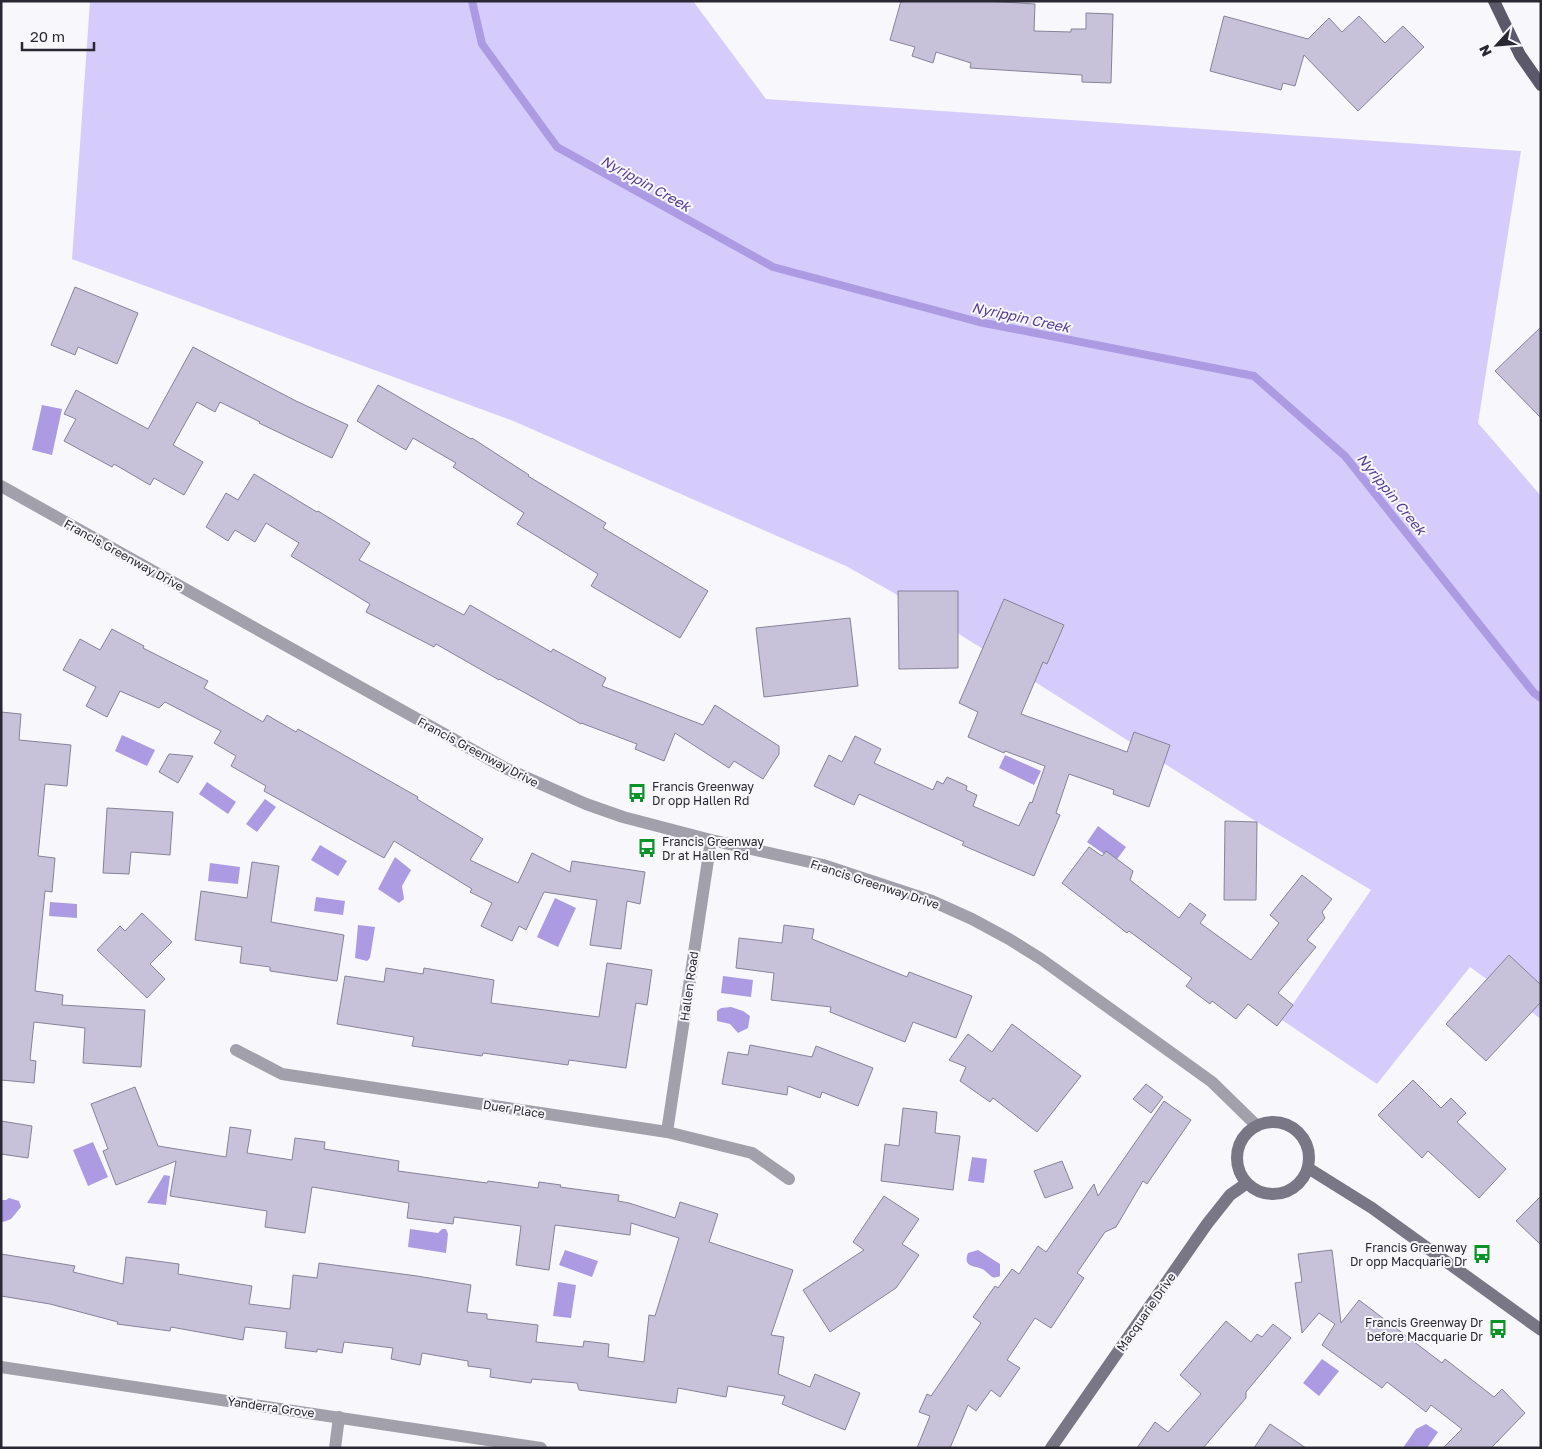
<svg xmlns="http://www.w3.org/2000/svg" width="1542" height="1449" font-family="'Golos Text',sans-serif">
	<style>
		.green { fill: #d6ccfb }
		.water { fill: #ac9ae3 }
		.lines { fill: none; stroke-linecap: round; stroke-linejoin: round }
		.stream { stroke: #ac9ae3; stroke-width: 8 }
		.building { fill: #c7c2da; stroke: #868298 }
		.street { stroke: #a2a0ab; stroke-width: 12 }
		.secondary { stroke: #797685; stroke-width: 12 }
		.primary { stroke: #5c596a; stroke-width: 12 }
		.labels { text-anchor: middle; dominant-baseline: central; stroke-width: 4; stroke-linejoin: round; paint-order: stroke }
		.street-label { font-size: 12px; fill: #292731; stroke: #f8f7fc }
		.poi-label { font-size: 12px; fill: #292731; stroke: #f8f7fc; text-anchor: start }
		.water-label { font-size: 14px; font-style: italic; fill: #573c92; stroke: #f8f7fc }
	</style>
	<rect width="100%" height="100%" fill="#f8f7fc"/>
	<!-- green -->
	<path class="green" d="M90,1h603l73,98 755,52 -43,272 63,73v523l-71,-52 -93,117 -95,-64 89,-130 -114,-68 -363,-229 -48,-27 -335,-146 -439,-161z"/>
	<!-- water -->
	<path class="water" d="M42,405l20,4 -10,46 -20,-5z
		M122,735l33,15 -8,16 -32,-15z
		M1005,755l36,16 -7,14 -35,-17z
		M207,782l29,20 -8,12 -29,-20z
		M265,799l11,8 -19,25 -11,-8z
		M1098,826l28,21 -11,15 -28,-20z
		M320,845l27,16 -9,15 -27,-16z
		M395,857l16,13 -9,16 2,13 -5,4 -21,-14z
		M210,863l30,4 -2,17 -30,-3z
		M316,897l29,4 -2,14 -29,-4z
		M555,898l21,10 -18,39 -21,-10z
		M50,902l27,2v14l-28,-2z
		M358,925l17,2 -5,31 -3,3 -12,-3z
		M723,976l30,4 -2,17 -30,-4z
		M731,1007l12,4 7,5 -2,12 -10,5 -8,-9 -13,-3v-10l4,-3z
		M93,1142l15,35 -20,9 -15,-36z
		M972,1157l15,2 -3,24 -16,-2z
		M164,1175l6,1 -4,29 -19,-2z
		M9,1198l10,3 2,6 -10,12 -8,3 -2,-2v-20h5z
		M410,1229l28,4 4,-4h4l2,5 -2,19 -38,-6z
		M565,1250l33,11 -6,16 -33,-12z
		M978,1250l22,14v12c-9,4 -9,-1 -16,-6 -7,-5 -22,-1 -16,-17z
		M558,1282l18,3 -5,33 -18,-2z
		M1322,1359l17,12 -20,25 -16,-13z
		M1426,1424l12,8 -11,16h-24l13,-19z"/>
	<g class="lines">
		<!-- stream -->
		<path class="stream" d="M472,1l10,43 75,103 216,120 206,55 275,54 91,80 189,237 7,5"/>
	</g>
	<!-- building -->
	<path class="building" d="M901,1h87l47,3 -1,27 37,1v-3h15v-16l27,1 -2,69 -29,-1v-7l-112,-7 1,-5 -35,-11 -3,11 -21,-7 3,-9 -25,-7z
		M1224,16l84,23 21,-21 13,14 17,-16 26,27 18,-17 21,21 -66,64 -54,-56 -9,31 -12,-3 -2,7 -71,-19z
		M75,287l63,26 -21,51 -39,-17 -3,8 -24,-10z
		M1541,327v91l-46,-47z
		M193,347l103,54 52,24 -16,33 -73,-35 1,-1 -40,-20 -5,10 -18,-10 -24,43 30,17 -19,33 -30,-17 -4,7 -36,-21 -2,3 -48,-26 12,-22 -12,-5 12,-24 72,39z
		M378,385l93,54 1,-1 57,37 -1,1 78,47 -3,5 105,63 -28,47 -89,-52 7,-12 -81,-50 7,-11 -71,-46 3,-4 -43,-25 -7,12 -49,-29z
		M254,474l63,38 1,-1 52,32 -11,17 105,55 6,-10 81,47 2,-3 53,29 -4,8 101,39 12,-20 64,41v8l-16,25 -29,-18 -5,7 -54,-35 -11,28 -29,-12 2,-5 -56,-21v1l-81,-45 -1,1 -63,-36 -2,3 -68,-35 4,-8 -79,-48 8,-13 -33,-20 -11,19 -20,-12 -7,11 -22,-14 20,-34 12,7z
		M898,591h60v77l-59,1z
		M1004,599l60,26 -17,39 -4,-2 -22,52 106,38 7,-20 36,13 -21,62 -36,-13 1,-4 -45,-16 -13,39 4,2 -26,61 -72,-31 2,-3 -105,-48 -5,11 -40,-19 15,-31 13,7 13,-26 26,13 -7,14 59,27 4,-9 6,3 4,-7 20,9 -1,4 11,5 -4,11 46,20 11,-24 2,1 13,-37 -40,-15 -1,2 -36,-16 10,-25 -19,-9z
		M850,618l8,68 -94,11 -8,-69z
		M112,629l32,17 -1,2 65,33 -4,7 59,34 4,-7 29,17 2,-3 120,68 -1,2 66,40 -13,21 48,23 14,-30 38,19 2,-11 73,11 -5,32 -13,-3 -6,48 -31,-4 7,-45 -53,-8 -18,38 -7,-4 -7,15 -31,-15 11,-23 -22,-11 2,-3 -78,-48 -10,17 -120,-67 2,-5 -35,-20 5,-10 -22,-13 7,-12 -56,-29 -6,6 -39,-17 -13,26 -21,-11 10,-19 -33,-17 17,-31 20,11z
		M1,712l20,2 -2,26 52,5 -4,41 -22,-2 -7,72 17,2 -3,34 -7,-1 -10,100 28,4 -1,10 83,5 -4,57 -58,-4 2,-35 -51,-6 -4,38 6,1 -2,22 -33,-3z
		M169,754l24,2 -15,27 -19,-11z
		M107,808l66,4 -3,43 -39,-3 -2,22 -26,-1z
		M1225,821l32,1 -1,78h-32z
		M1089,847l13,9 4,-5 27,20 -3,9 49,38 11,-15 16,12 -6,8 51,37 28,-37 -9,-8 32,-40 30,24 -10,13 3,6 -18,22 9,7 -38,46 15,12 -16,21 -29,-22 -12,15 -24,-18 -2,3 -24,-18 6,-8 -63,-47 -2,2 -65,-50z
		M252,862l27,4 -8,56 73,13 -7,46 -67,-10v-4l-30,-4 2,-16 -47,-7 6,-49 46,7z
		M142,913l30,29 -22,22 15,15 -18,19 -50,-48 23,-24 5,5z
		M784,925l30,4 -2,10 95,38 2,-5 63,24 -16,42 -43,-16 -8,20 -75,-30 1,-5 -60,-7 3,-27 -38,-5 3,-30 43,5z
		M1509,955l32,30v17l-55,59 -40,-37z
		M607,963l45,7 -5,35 -11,-2 -10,65 -57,-8 -1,5 -85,-12 -1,3 -70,-10 2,-9 -77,-13 8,-48 39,6 2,-14 37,6 1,-6 70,12 -3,23 108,14z
		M1012,1024l69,52 -44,56 -44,-34 -3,4 -30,-21 6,-14 -17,-7 19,-26 24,18z
		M750,1045l62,12 4,-11 57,22 -15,38 -36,-14 -2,6 -32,-12 -1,9 -65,-11 6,-32 20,3z
		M1413,1080l28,28 10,-10 15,15 -9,9 49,47 -27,29 -51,-47 -6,7 -44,-43z
		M1146,1084l17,13 -12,16 -18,-14z
		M135,1087l23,59 68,11 4,-30 21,3 -4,23 45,7 3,-22 30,4 -1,7 75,12 -1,10 89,12 1,-2 50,7 1,-6 22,3 -1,2 59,8 -1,6 11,2 46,15 5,-16 38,12 -9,28 84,28 -22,65 13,2 -6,37 32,13 5,-13 45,19 -15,37 -63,-26 3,-8 -57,-10 -2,11 -48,-9 -2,15 -97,-13 -2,-7 -45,-4 -1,4 -41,-6 1,-8 -23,-3v-5l-46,-8 -2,12 -29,-6 2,-11 -49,-6 -2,11 -25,-4v3l-32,-4 2,-16 -42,-5 -2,13 -72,-13 -1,4 -53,-7 1,-2 -68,-18 -49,-8v-42l74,12 -2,6 50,12 3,-27 53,7 -1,10 74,12 -3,18 41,5 3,-34 24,3 2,-15 98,13 54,9 -4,27 20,2v5l51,6 -2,17 47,5 1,-6 25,3 -1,13 36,5 5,-47 6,1 24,-78 -48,-15 -1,12 -75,-10 -6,45 -33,-5 5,-39 -67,-9 -1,7 -46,-6 2,-15 -97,-16 -7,46 -40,-6 2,-16 -97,-15 6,-35 -60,24 -13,-34 5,-2 -17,-45z
		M1164,1101l27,19 -44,64 -4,-3 -27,46 -11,5 -28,41 7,5 -33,50 -16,-10 -28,42 13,8 -20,29 -9,-7 -15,21 -8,-6 -18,43h-33l13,-32 -11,-4 8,-18 4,2 50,-73 -8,-6 22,-31 3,2 14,-19 7,5 19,-28 8,6 48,-68 4,12z
		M903,1108l34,4 -2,21 25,3 -7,54 -72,-9 4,-37 14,2z
		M1,1121l31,5 -4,32 -27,-4z
		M1062,1161l11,27 -28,10 -11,-27z
		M884,1196l35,23 -17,25 17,11 -23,33 -66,44 -27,-42 61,-40 -11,-8z
		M1541,1196v49l-25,-24z
		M1332,1250l9,73 18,-23 83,63 3,-4 49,38 8,-8 23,24 -34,35h-48l19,-19 -31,-24 -5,7 -39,-30 -5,6 -60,-43 13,-21 -16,-11 -17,20 -7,-50 7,-1 -4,-28z
		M1226,1321l25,21 6,-8 5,3 11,-13 18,14 -45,54v6l-43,50h-66l18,-26 13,10 33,-38 -21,-19z
		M1270,1424l36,24h-52z"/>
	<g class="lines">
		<!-- street -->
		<path class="street" d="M1,486l504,282 81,36 37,13 88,23 112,25 109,36 40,18 37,20 32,20 171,123 45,44
			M236,1050l46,24 385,58 85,21 37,26
			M667,1132l44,-292
			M1,1367l540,81
			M335,1448l4,-31"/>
		<!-- secondary -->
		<path class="secondary" d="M1237 1158a36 36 0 1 1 72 0a36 36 0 1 1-72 0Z
			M1308,1168l64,40 169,122
			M1051,1448l156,-224 23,-29 17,-12"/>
		<!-- primary -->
		<path class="primary" d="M1494,1l26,54 21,30"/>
	</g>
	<!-- icons -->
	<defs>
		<g id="bus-bare" transform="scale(1.5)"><path d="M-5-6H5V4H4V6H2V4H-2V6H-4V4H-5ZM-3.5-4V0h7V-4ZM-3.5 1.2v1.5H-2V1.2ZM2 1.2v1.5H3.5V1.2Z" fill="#0c9327" stroke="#f8f7fc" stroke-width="2.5" paint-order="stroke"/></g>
	</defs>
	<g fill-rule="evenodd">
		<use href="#bus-bare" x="637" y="793"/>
		<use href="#bus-bare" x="647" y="848"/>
		<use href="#bus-bare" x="1482" y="1254"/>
		<use href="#bus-bare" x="1498" y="1329"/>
	</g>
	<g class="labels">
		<!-- street labels -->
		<g class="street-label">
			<text transform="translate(124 555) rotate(29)">Francis Greenway Drive</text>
			<text transform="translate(478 752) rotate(28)">Francis Greenway Drive</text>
			<text transform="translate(875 884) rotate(18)">Francis Greenway Drive</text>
			<text transform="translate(689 986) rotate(-82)">Hallen Road</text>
			<text transform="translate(514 1109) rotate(9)">Duer Place</text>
			<text transform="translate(1146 1312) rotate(-55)">Macquarie Drive</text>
			<text transform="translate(271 1407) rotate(8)">Yanderra Grove</text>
		</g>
		<!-- poi labels -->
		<g class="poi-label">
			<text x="652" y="786">Francis Greenway<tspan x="652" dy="14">Dr opp Hallen Rd</tspan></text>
			<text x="662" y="841">Francis Greenway<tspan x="662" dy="14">Dr at Hallen Rd</tspan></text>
			<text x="1467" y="1247" text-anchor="end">Francis Greenway<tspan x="1467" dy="14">Dr opp Macquarie Dr</tspan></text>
			<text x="1483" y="1322" text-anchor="end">Francis Greenway Dr<tspan x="1483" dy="14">before Macquarie Dr</tspan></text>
		</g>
		<!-- water labels -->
		<g class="water-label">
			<text transform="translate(646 183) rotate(29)">Nyrippin Creek</text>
			<text transform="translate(1021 317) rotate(12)">Nyrippin Creek</text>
			<text transform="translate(1392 494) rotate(51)">Nyrippin Creek</text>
		</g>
	</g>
	<!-- border -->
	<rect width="1542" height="1449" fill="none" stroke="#292731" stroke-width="5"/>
	<!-- north arrow -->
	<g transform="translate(1497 45) rotate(244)" stroke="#f8f7fc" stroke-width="4" paint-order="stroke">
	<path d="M0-4L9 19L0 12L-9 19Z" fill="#292731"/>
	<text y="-8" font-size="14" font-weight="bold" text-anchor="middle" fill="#292731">N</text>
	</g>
	<!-- scale -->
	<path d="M22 42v8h72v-8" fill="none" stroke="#292731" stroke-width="2.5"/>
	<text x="30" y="42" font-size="15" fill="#292731" stroke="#f8f7fc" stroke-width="4" paint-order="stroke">20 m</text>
</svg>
